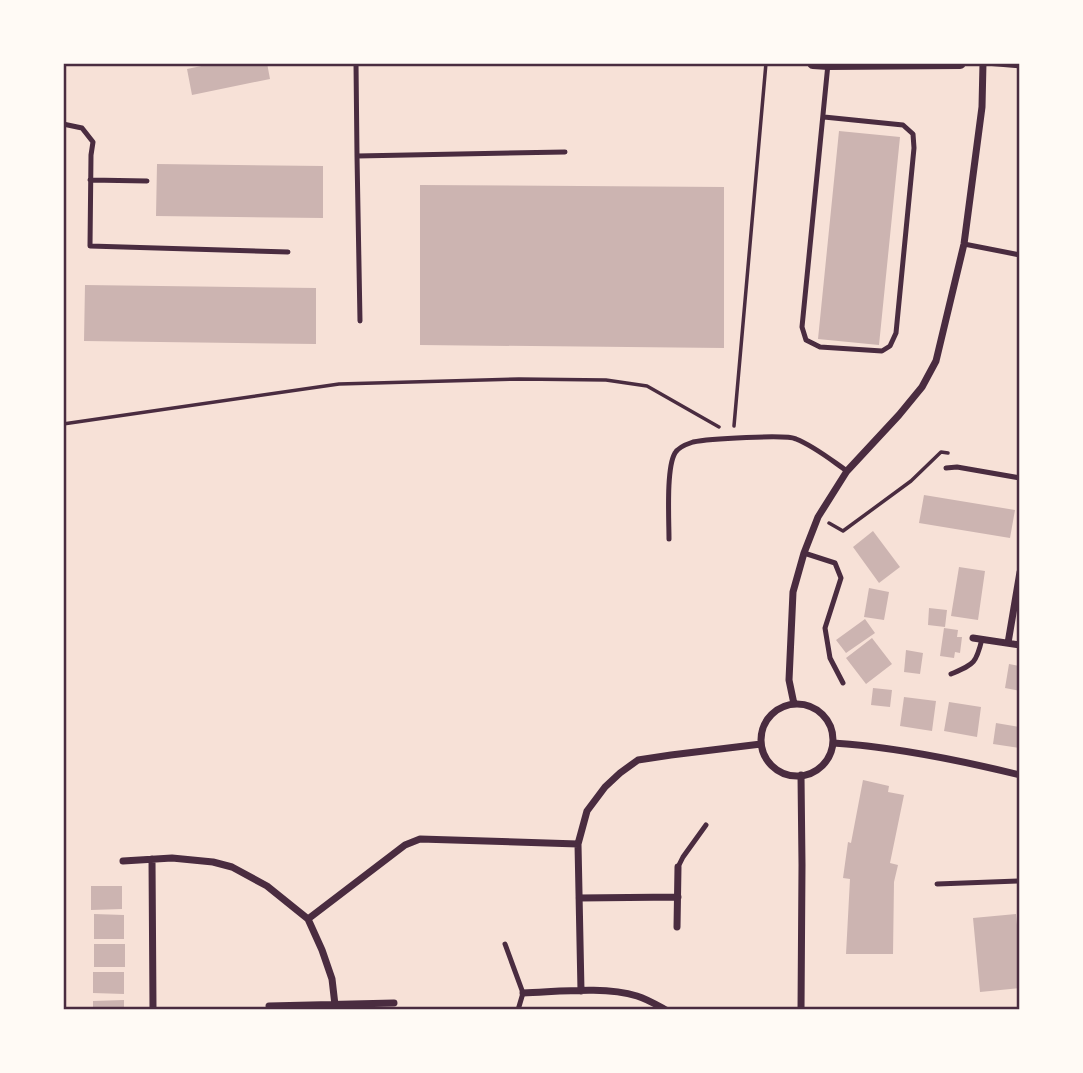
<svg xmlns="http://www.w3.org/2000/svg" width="1083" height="1073" font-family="Rubik,sans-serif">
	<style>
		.building { fill: #ccb4b1 }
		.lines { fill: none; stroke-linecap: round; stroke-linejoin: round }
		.path { stroke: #4a2c40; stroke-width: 3.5 }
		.service { stroke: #4a2c40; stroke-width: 5 }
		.minor { stroke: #4a2c40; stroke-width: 7 }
		.tertiary { stroke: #4a2c40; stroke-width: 12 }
		.neatline { fill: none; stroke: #4a2c40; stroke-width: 2.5 }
	</style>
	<rect width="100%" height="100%" fill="#f7e1d7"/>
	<!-- building -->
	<path class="building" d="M216,63h51l3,16 -78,16 -5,-26z
		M839,131l61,6 -21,208 -61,-6z
		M157,164l166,2v52l-167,-2z
		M420,185l304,2v161l-304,-3z
		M85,285l231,3v56l-232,-3z
		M924,495l91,15 -5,28 -91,-15z
		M873,531l27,36 -21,16 -26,-36z
		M959,567l26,4 -7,49 -27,-4z
		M869,588l20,4 -5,28 -20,-3z
		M929,608l18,2 -2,17 -17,-2z
		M865,619l10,14 -29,20 -10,-13z
		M944,628l14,2 -1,7h5l-2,16 -5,-1 -1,6 -14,-2z
		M872,638l20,26 -26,20 -20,-26z
		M906,650l17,3 -3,21 -16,-2z
		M1009,664l11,2v25l-15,-3z
		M873,688l19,2 -2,17 -19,-2z
		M904,697l32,4 -4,30 -32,-5z
		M949,702l32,5 -4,30 -33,-6z
		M996,723l24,4v21l-27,-4z
		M863,780l26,6 -1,6 16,3 -14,68 8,2 -4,17 -1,72h-47l4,-75 -7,-1 5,-36 3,1z
		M91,886h31v23l-31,1z
		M94,914l30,1v24h-30z
		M1016,914l4,43v31l-40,4 -7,-74z
		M94,944h31v23h-31z
		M93,972h31v22l-31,-1z
		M124,1000v10h-31v-9z"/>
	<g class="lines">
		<!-- path -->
		<path class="path" d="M63,424l276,-40 180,-5 87,1 41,6 72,41
			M734,426l32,-363
			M829,523l14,8 68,-50 30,-29 7,1"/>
		<!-- service -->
		<path class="service" d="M356,63l1,93 208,-4
			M986,63l34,3
			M824,117l79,8 10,9 1,14 -18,185 -6,13 -8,5 -62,-4 -14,-7 -4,-13 26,-263
			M63,124l19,4 11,14 -2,13 -1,91 198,6
			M357,156l3,165
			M90,180l57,1
			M964,244l56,11
			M946,468l11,-1 63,11
			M669,539c0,-19 -3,-71 6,-86 3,-6 12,-9 18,-11 14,-3 94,-8 103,-3 18,7 35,21 51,32
			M804,553l31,10 6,15 -16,50 5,30 13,25
			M951,674c23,-10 25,-10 31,-35
			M678,867l5,-10 23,-32
			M937,884l83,-3
			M505,944l18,49 -5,17"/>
		<!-- minor -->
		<path class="minor" d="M973,638l47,7
			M1008,643l12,-71
			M794,704l-5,-24 4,-88 11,-39 14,-36 29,-46 52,-56 23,-28 14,-26 28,-117 18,-137 1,-44
			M761 740a36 36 0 1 1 72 0a36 36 0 1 1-72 0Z
			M833,743c63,4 126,17 187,32
			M152,859l1,149
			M123,861l49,-3 41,4 19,5 35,19 41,33 14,31 10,29 3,26
			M579,898l99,-1
			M308,919l97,-74 15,-6 158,5
			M677,927l1,-60
			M581,991l-3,-147 9,-33 18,-24 15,-14 18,-13 33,-5 90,-11
			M523,993c34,-1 81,-7 114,3 10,3 20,9 29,14
			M269,1006l125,-3
			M801,1010l1,-145 -1,-90"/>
		<!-- tertiary -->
		<path class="tertiary" d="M813,63l15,1 132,-1"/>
	</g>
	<!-- border -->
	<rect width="1083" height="1073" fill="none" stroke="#fffaf5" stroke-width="130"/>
	<rect x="65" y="65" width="953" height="943" class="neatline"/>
</svg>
